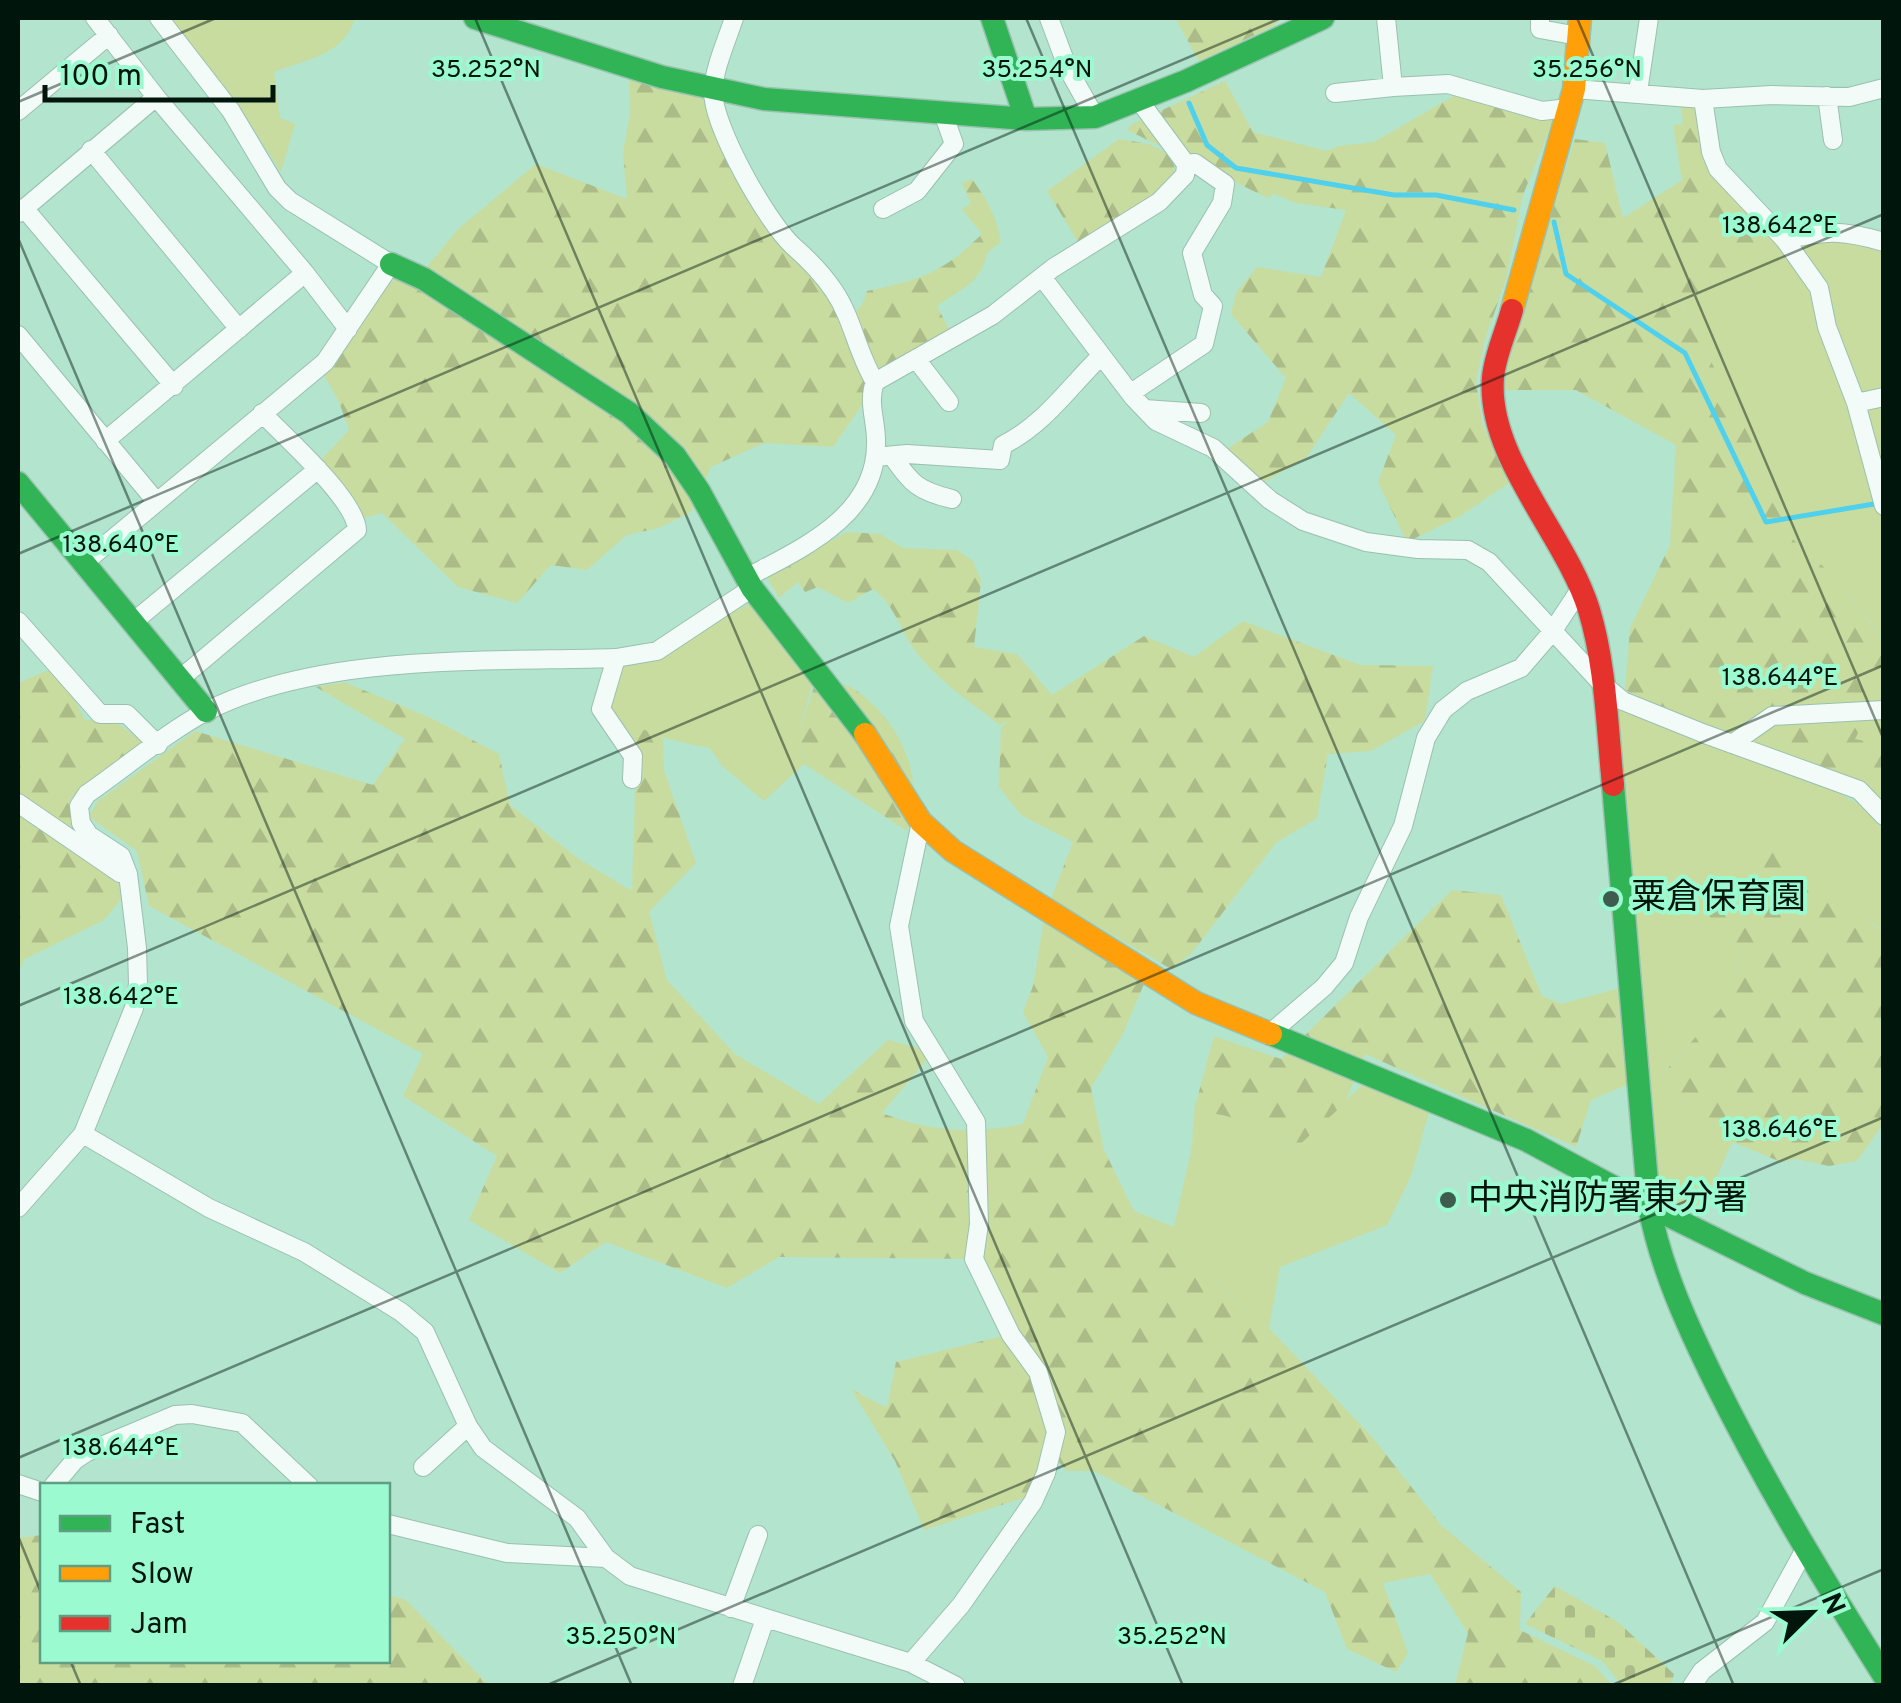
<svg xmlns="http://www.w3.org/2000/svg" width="1901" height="1703" font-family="Overpass,'Noto Sans JP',sans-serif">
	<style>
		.green { fill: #c9dca0 }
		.forest { fill: url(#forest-firs) }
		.cemetery { fill: url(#cemetery-stones) }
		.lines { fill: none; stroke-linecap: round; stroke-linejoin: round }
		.stream { stroke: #4fd0ec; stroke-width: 5 }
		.street-casing { stroke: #99c1b0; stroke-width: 20 }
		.fast-casing { stroke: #99c1b0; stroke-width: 25 }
		.slow-casing { stroke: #99c1b0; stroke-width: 25 }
		.jam-casing { stroke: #99c1b0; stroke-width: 25 }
		.street { stroke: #f3fbf8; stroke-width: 18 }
		.fast { stroke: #30b455; stroke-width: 22 }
		.slow { stroke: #ff9f0a; stroke-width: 22 }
		.jam { stroke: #e5322d; stroke-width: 22 }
		.ticks { fill: none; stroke: #00150b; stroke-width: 2.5; stroke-opacity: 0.45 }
		.poi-dot { fill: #3e5d4f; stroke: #9cfad1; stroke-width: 4 }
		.labels { text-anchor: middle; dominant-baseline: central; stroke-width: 8; stroke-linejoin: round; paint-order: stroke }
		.poi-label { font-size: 35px; fill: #00150b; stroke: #9cfad1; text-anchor: start }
		.ticks-label { font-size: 25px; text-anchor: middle; fill: #00150b; stroke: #9cfad1; stroke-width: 8; stroke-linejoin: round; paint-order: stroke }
	</style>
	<defs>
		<pattern id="forest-firs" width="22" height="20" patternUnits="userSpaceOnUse" patternTransform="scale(2.5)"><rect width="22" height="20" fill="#c9dca0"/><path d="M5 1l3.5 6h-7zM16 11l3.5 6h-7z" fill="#abbc88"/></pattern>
		<pattern id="cemetery-stones" width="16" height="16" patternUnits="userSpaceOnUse" patternTransform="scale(2.5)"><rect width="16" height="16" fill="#c9dca0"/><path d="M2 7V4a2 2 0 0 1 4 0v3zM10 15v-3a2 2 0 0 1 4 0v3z" fill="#abbc88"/></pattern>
	</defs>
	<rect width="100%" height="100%" fill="#b2e4ce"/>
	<!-- green -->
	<path class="green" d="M169,18h186c-12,38 -46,40 -81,54l6,46 15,6 -14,48 -41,-64z
		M1828,239l28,1 27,10v389l-49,-63 -46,-41 -34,-87 -73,-147 104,-61 11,8z
		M751,603l63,75 -15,54 5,32 -40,37 -42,-35 -12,-18c-37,-7 -78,-16 -109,-41l14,-46 41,-9z
		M1883,684v61l-29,-6z
		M1610,701l196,74 58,32 19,22v101l-17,-11 -42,-44 -107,60 25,11 -10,50 -71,80 71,66 -27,62 -8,9 -37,-22z
		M1362,1085l67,27 -18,64 -24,49 -107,42 -11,61 -135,-117 40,16 18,-80 2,-37 33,6 69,32z"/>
	<!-- forest -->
	<path class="forest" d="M1175,18h107l-10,9 -73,34z
		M629,80l77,18 33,78 112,142 12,-15 4,-12c53,-11 76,-18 115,-57l-20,-25 9,-6 -9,-20 10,-4c15,21 25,37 29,63l-14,11c-5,29 -27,37 -50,53l16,31 -83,57 -37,53 -69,-4 -53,24 -20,45 -32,16 -32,7 -40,35 -36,-5 -34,38 -59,-16 -76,-74 -22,6 -41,-57 30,-32 -10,-28 -20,-36 78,-90 16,8 45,-55 78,-65 91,35 -4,-46 7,-40z
		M1225,81l28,51 74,19 12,-5 35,-4 90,-52 94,19 -35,86 -17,84 -21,61 -9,41 7,45 29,55 -53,36 -52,25 -29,-60 18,-47 -47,-42 -42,64 -51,30 -29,-38 41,-27 18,-44 -55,-64 5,-21 21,-26 64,10 25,-67 -50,-7 -22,-9 -6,4 -141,-68 5,-6z
		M1703,99l8,52 74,89 -104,62 70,138 37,95 46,41 49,64v46l-28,53 28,6v70l-55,-46 -140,-49 -63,-30 5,-62 40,-83 6,-100 -100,-55h-74l7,-49 66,-202 30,4 18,75 59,-38 -9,-55 10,-1 -3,-23z
		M1119,139l30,5 23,12c1,6 3,11 2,16 -6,33 -69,57 -96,70l-31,-51z
		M847,532l33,2 23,14 54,2 16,11 8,20 -7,66 43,7 35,41 92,-59 50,21 49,-36 117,44 73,1 -8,55 -54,30 -43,3 -11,64 -41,25 -85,111 -20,15 -120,-70 22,-57 -52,-27 -22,-28 2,-60 10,-8 -11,6c-28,-22 -61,-43 -83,-72 -17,-22 -21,-47 -44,-64l-25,14 -30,-16 -13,5 -7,-10 -19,16 -13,-23z
		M58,666l27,54 27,-1 34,26 -77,55 51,66 6,28 -22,26 -79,39 -7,11v-287z
		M817,678c11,3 27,5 37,11 46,32 73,88 53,142l-103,-67 -5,-32z
		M344,682l87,36 68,36 11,51 69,54 53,32 4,-138 -25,-38 52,23 1,32 32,93 -47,49 18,68 68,74 84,50 69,-64 45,12 -51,61c47,19 91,21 141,11l25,-67 -25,-45 10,-26 11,-66 102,59 -23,55 -32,54 13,62 30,61 135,117 104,110 69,88 79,66 -1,38 75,36 17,19h-157l13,-52 -38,-59 -47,9 25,70 -12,19 -49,-23 -22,-57 -231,-121h-27l-20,-22 -17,47 -106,34 -29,-69 -44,-72 36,19 9,-46 123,-30 -45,-73 -195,-2 -52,31 -121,-46 -46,31 -91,-53 28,-64 -94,-60 20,-42 -274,-148 -12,-55 -48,-34 9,-16 97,-70 178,54 32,-46 -89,-52z
		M1772,848l48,22 49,52 14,9v193l-26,37 -28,5 -33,-7 -15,3 -49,-20 -71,-66 71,-80 10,-50 -25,-11 -8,-20 36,-60z
		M1452,890l49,5 41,101 19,8 63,-17 7,96 -40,17 -15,47 -211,-93 -20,49 -49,45 -69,-32 -33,-6 20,-74 67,23z
		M42,1535v125h346v-65l18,5 83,85h-471v-147z"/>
	<!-- cemetery -->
	<path class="cemetery" d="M1555,1586l63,36 56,52 -3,11h-49l-20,-24 -77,-37z"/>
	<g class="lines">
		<!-- stream -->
		<path class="stream" d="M1189,103l18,42 29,23 158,27h42l78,15
			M1554,222l12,52 119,79 81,169 108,-18"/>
		<!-- street casing -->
		<g class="street-casing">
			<path id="street" d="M95,18l61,79 149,176 43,56
				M734,18c-7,22 -20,50 -21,73 0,36 54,131 80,155 16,14 29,27 41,45 19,28 23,62 41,91
				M1049,18l19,51 27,48
				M1540,18v11l38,7
				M1393,87l55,-3 94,27 27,-3
				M1574,89l129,10 8,53 7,17 67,71 34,48 8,39 29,76 28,103
				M1638,92l11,-74
				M1335,93l58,-6 -7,-69
				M1827,96l6,44
				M1703,99l69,-4 77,2 35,-9
				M18,111l91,-76
				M91,150l148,179
				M24,208l150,178
				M883,209l34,-18 37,-47 -11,-31
				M19,213l137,-116
				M1785,240c41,-10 58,-10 99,2
				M1042,277l91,120 23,24 57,27 57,52 33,21 63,21 52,7 50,1 21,12 112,121 22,18 82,33 154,56 25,26
				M18,335l137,165
				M916,359l33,43
				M1131,393l73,-49 9,-38 -10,-11 -11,-42 30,-50 3,-19 -30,-21 -9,1
				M1856,403l28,-6
				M1145,409l56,4
				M105,441l200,-168
				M892,456c20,28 26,35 60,43
				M875,457l32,-3 93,6 3,-15c42,-21 65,-57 98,-89
				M85,562l240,-200 66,-98 -101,-63 -13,-13 -46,-77 -72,-93
				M746,578c54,-29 130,-61 130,-134 1,-22 -9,-41 -1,-62l118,-67 60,-47 106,-66 26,-27 1,-11 -48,-65
				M18,621l82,93h27l31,31
				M132,623l186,-154
				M616,658l-15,51 32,47 -1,23
				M180,679l177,-149c-1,-30 -72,-93 -95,-117
				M1732,744l40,-28 112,-6
				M18,803l102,70 8,1
				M1268,1035l56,-48 20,-24 15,-46 44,-91 23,-88 17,-28 24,-19 54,-23 31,-36 29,-44
				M83,1134l126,74 95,44 97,60 24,20 43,94 15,22 94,70 29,40 24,18 281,87 45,23
				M18,1208l65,-74 51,-126 4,-24 -1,-36 -9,-74 -7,-18 -32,-21 -8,-12 -2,-17 8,-12c36,-25 83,-64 120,-83 114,-58 282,-49 409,-53l41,-7 95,-63
				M423,1467l45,-41
				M18,1484l24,8
				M53,1486l22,-26 12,-8 88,-37 17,-1 50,9 67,63
				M388,1524l119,29 99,5
				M731,1608l27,-73
				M911,1663l50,-58 72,-103 13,-29 10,-41 -18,-60 -27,-37 -37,-76 5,-35 -3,-102 -62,-101 -15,-95 22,-104
				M742,1686l23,-67
				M1692,1686l10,-15 63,-49 39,-71"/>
		</g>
		<!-- fast casing -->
		<g class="fast-casing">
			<path id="fast" d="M475,18l187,59 102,22 262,20 69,-2 91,-36 137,-63
				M992,18l34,101
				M391,264l33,15 205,134 46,43 24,35 53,97 113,146
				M18,483l188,228
				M1613,785l36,421c12,63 39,121 67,178 50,101 108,197 168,292
				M1271,1034l255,106 123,66 156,77 79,31"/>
		</g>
		<!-- slow casing -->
		<g class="slow-casing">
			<path id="slow" d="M1512,310l62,-221 6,-71
				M865,734l56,88 32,29 243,152 75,31"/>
		</g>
		<!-- jam casing -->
		<g class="jam-casing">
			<path id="jam" d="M1512,310c-6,22 -17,45 -19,67 -7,80 73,158 96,233 17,56 18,117 24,175"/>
		</g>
		<!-- street -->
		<use href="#street" class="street"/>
		<!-- fast -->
		<use href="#fast" class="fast"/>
		<!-- slow -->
		<use href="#slow" class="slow"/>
		<!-- jam -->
		<use href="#jam" class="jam"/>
	</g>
	<!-- ticks -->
	<path class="ticks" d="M475,18l708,1668M1026,18l708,1668M1577,18l307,722M18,102l198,-84M18,238l614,1448M18,554l1263,-536M18,1006l1866,-792M18,1458l1866,-793M18,1536l24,59M70,1660l11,26M545,1686l1339,-569M1610,1686l274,-117"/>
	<!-- markers -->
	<g class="poi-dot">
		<circle cx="1611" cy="899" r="10"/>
		<circle cx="1448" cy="1200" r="10"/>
	</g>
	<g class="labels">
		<!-- poi labels -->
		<g class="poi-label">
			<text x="1631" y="899">粟倉保育園</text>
			<text x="1468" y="1200">中央消防署東分署</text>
		</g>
	</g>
	<g class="ticks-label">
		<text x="486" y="77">35.252°N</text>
		<text x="1037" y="77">35.254°N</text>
		<text x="1587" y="77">35.256°N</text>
		<text x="1780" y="233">138.642°E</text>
		<text x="121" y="552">138.640°E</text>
		<text x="1780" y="685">138.644°E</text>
		<text x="121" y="1004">138.642°E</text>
		<text x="1780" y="1137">138.646°E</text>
		<text x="121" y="1455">138.644°E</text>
		<text x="621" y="1644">35.250°N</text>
		<text x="1172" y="1644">35.252°N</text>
	</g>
	<!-- border -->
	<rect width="1901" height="1703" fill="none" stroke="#00150b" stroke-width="40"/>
	<!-- legend -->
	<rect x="40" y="1483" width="350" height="180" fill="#9cfad1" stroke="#5e9e82" stroke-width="2.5"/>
	<rect x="60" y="1516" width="50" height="15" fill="#30b455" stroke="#5e9e82" stroke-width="2.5"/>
	<text x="130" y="1533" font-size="30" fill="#00150b">Fast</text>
	<rect x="60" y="1566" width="50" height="15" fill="#ff9f0a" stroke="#5e9e82" stroke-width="2.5"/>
	<text x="130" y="1583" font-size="30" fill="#00150b">Slow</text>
	<rect x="60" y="1616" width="50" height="15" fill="#e5322d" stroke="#5e9e82" stroke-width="2.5"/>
	<text x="130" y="1633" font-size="30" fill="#00150b">Jam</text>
	<!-- north arrow -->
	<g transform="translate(1811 1613) rotate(67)" stroke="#9cfad1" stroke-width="8" paint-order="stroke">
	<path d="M0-8L18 38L0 25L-18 38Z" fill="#00150b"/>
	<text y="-15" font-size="28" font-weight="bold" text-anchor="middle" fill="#00150b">N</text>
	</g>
	<!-- scale -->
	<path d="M45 85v15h228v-15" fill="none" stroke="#00150b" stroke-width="5"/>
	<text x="60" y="85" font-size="30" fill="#00150b" stroke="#9cfad1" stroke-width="8" paint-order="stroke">100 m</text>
</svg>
